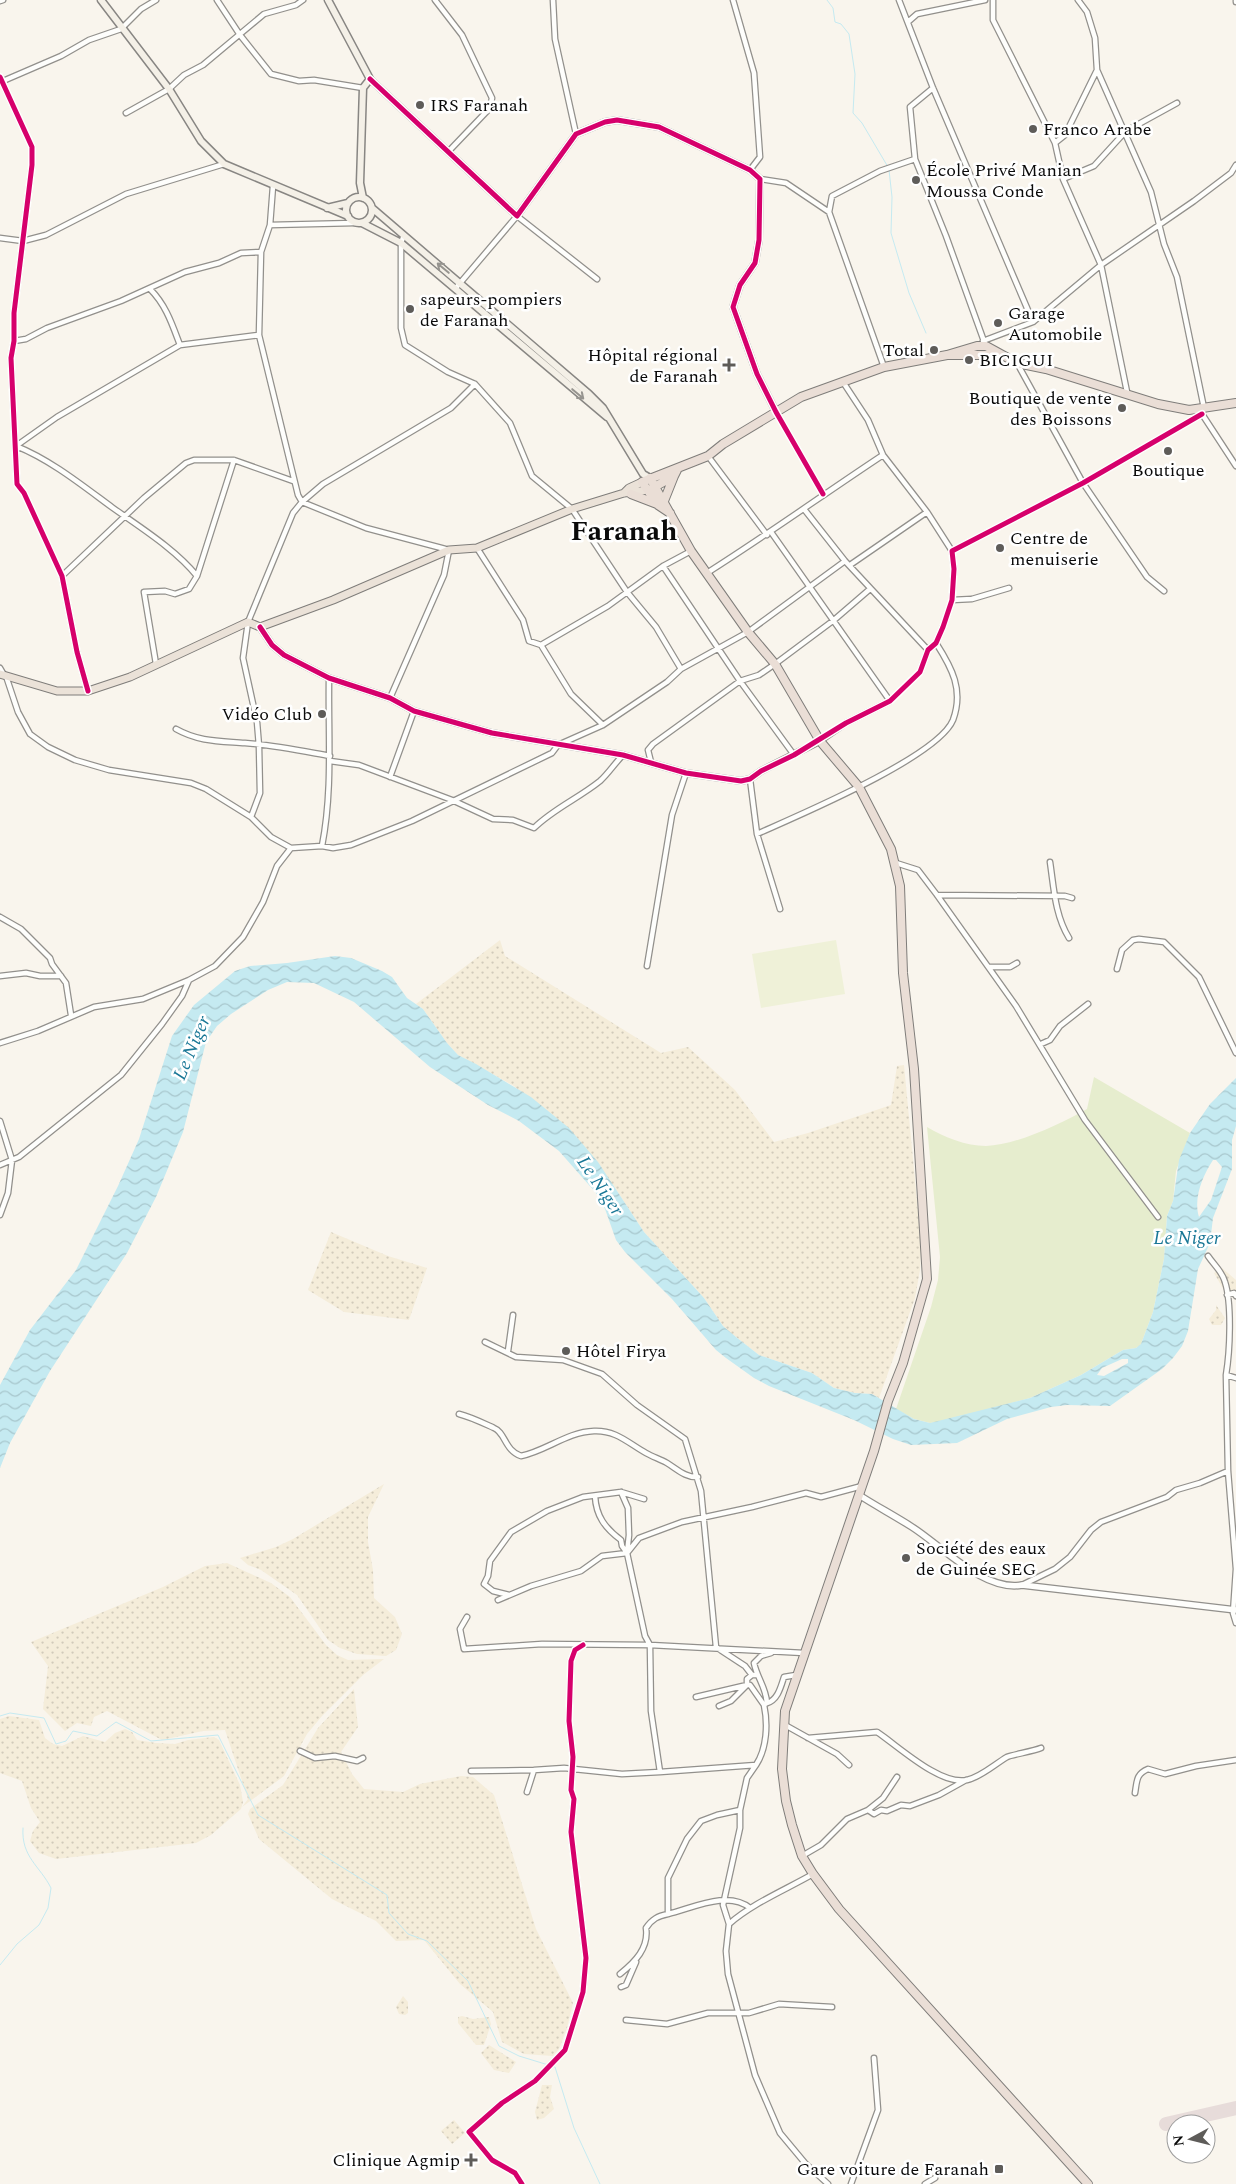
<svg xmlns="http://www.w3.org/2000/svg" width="1236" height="2184" font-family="Spectral,serif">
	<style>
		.farmland { fill: url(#farmland-dots) }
		.grass { fill: #e6edce }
		.pitch { fill: #eff1d8 }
		.water { fill: url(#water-waves); fill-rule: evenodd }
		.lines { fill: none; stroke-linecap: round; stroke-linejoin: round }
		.stream { stroke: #c5eaf1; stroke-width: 1 }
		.taxiway { stroke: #e7dcda; stroke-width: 14 }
		.minor-casing { stroke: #92908c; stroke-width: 7 }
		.tertiary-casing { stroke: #92908c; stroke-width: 8 }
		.secondary-casing { stroke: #888683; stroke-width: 9 }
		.primary-casing { stroke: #7f7d7a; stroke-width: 9 }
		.trunk-casing { stroke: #7f7d7a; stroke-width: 10 }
		.minor { stroke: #fefefc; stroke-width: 4.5 }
		.tertiary { stroke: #fefefc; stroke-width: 5.5 }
		.secondary { stroke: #f4f0e7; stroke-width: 6 }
		.primary { stroke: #ebe2d8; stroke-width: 7 }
		.trunk { stroke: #eaded6; stroke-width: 8 }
		.cycleway-casing { stroke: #fff; stroke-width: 8 }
		.cycleway { stroke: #d6006c; stroke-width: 5 }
		.oneway { stroke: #96948f }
		.poi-dot { fill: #5e5c59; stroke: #fff; stroke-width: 2 }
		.labels { text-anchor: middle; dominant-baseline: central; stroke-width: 5; stroke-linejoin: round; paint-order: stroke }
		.poi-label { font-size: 18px; fill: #0a0a0a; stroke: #fff; text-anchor: start }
		.water-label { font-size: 19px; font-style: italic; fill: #197796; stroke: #fff }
		.town-label { font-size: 28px; font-weight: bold; fill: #0a0a0a; stroke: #fff }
	</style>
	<defs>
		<pattern id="farmland-dots" width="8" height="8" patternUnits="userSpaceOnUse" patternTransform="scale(1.25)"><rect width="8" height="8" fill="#f5edda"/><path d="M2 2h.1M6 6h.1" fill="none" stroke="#d1caba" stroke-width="1.8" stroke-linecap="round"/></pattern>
		<pattern id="water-waves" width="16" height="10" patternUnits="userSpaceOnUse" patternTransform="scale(1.25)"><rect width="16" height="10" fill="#c5eaf1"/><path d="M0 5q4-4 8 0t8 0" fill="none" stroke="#a8c7cd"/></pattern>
	</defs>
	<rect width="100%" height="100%" fill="#f9f5ed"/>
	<!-- farmland -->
	<path class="farmland" d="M500,940l5,16 156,97 27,-6 47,43 39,52 34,-9 83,-28 6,-39 7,-1 17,178 -1,27 -5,28 -36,100 -7,-4 -17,-1 -21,-5 -22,-15 -53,-18 -23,-18 -13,-11 -19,-28 -60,-66 -31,-47 -99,-99 -56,-31 -11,-12 -24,-34 -7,-5z
		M331,1232l57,24 39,12 -18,52 -65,-8 -36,-22z
		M1222,1268l14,12v12h-11l-11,-19z
		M1216,1305l9,13 -4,7h-9l-3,-6 7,-9z
		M384,1484l-16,33v25l5,28 1,28 21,19 7,17 -6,16 -10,6 -29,-2 -17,-6 -12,-8 -31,-45 -36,-25 -13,-5 -8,-7 36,-11 17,-8z
		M227,1563l44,20 19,14 36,48 11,10 11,5 36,-1 -21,16 -41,41 -15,18 -23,42 -42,31 6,-8 -23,-69 -22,1 -41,9 -55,-29 -13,6 -3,9 -14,-3 -12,8 -22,-22 5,-43 -17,-24 132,-55 42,-21z
		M354,1689l4,38 -17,25 11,22 12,15 39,3 17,-8 41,-8 12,1 21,18 42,134 37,74 -6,25 -8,21 -6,7 -29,-2 -22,-12 -9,-30 -33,-28 -36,-44 -28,1 -20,-20 -44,-22 -73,-60 -11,-25 2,-5 33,-24 35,-57z
		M9,1716l30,4 6,18 8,6 9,2 21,-10 22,6 10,-9 10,-4 7,3 5,8 19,3 19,1 13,-4 26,-3 5,3 21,45 3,17 -2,7 -30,26 -15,8 -140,16 -17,-6 -9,-12 3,-10 7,-9 -9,-14 -9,-27 -22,-8v-54z
		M403,1996l5,6v11l-3,2 -6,-1 -3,-7z
		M462,2016l11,3 16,-2 2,7 -7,21h-8l-18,-22v-6z
		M489,2045l27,17 -7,11 -15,-3 -13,-17z
		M542,2085h10l-2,12 4,12 -10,9 -7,2 -2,-8z
		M454,2120l11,13 -13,11 -11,-13z"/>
	<!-- grass -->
	<path class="grass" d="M1094,1077l96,56 -14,38 -3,30 -6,15 -3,43 -11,53 -12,32 -5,4 -13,2 -42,25 -51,23 -88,24 -12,1 -16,-4 -18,-10 35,-102 7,-27 2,-23 -13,-130c17,10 39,19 59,19 30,-1 75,-22 101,-37z"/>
	<!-- pitch -->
	<path class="pitch" d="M836,940l9,54 -84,14 -9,-54z"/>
	<!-- water -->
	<path class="water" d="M335,956l16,2 31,13 10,6 15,21 16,11 24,34 11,12 18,9 55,33 38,31 29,34 46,70 60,66 19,28 13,11 23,18 53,18 22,15 21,5 17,1 42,25 16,4 100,-25 51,-23 42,-25 13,-2 5,-4 12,-32 11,-53 3,-43 6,-15 6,-41 11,-27 11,-16 9,-13 26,-26v48l-4,14v29l-19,49 -3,25 -12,26 -10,62 -6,15 -9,12 -11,11 -52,37 -43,-1 -16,2 -44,12 -50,24 -46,2 -18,-6 -39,-19 -85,-34 -15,-8 -28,-20 -10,-8 -44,-51 -47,-47 -9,-12 -11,-31 -9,-16 -37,-42 -40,-30 -31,-16 -58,-38 -76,-65 -40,-19 -27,-1 -19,8 -37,24 -14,12 -11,16 -23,90 -27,65 -29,56 -77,118 -40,72 -10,25v-83l30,-55 46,-60 42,-84 21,-47 33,-103 22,-31 41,-34 15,-5 37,-3zM1213,1160h3l6,7 -11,33 -12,17c-6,-19 4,-42 14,-57zM1122,1359h6v4l-24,13 -7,-1 5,-7z"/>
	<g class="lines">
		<!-- stream -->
		<path class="stream" d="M827,0l6,8 2,14 6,2 8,10 6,40 -2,39 9,10 26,44
			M889,170l3,27 -1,36 18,60 17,40
			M0,1716l10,-3 34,5 12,26 10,-3 7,-10 24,5 19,-14 35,19 67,-6 40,80 129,80 2,18 19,21 19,7 41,40 31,65 20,10 36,11 19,61 26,56
			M0,1965l17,-21 22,-19 9,-17 3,-20c-11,-22 -30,-31 -28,-60"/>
		<!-- taxiway -->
		<path class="taxiway" d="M1166,2124l70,-16"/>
		<!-- minor casing -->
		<g class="minor-casing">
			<path id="minor" d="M217,0l23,35 31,39 28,7 15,-1 49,8
				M435,0l27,35 30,63 -2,10 -42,44
				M553,0l2,39 21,95
				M733,0l21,73 6,84 -10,13
				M899,0l34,88 100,234
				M993,0v20l62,123 8,36 38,86 26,127
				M1078,0l9,12 8,26 2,32 54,122 13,52 13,33 27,131 -2,6 34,52
				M1236,0v2
				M0,1l3,-1
				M909,21l8,-7 68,-14
				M0,77l32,70v18l-18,148v28l-3,17 6,126 7,9 38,83 15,76 11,39
				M3,81l58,-25 28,-16 32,-11 20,-20 15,-9
				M933,88l-23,19 5,52 31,77 39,108
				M126,113l43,-24 15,-14 19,-10 61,-51 32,-9 7,-5
				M1055,143l10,-8 32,-65
				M760,179l26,4 43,29
				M1063,179l31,-13 32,-35 51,-28
				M273,186l-3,39 -9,27 -2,83 39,160 4,7 64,26 83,22 -5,25 -54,123
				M270,225l85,-2
				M404,235l-3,8v85l4,17 43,27 27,12 35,39 22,53 40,33 55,83 29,35 25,42
				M0,238l23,3 23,-6 80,-41 98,-30
				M150,289c16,16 22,35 30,56
				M455,289l62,-73 80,63
				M14,341l12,-2 21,-11 74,-27 64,-29 34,-9 22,-10 20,-1
				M983,341l50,-19 68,-57 93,-64 37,-28 5,-8
				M1017,363l66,120 64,94 17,14
				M884,367l-55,-155 3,-16 48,-25 35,-12
				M843,382l25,38 15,35 44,57 25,39
				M776,412l47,82
				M16,446c35,14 67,40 97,62 28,20 62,41 84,68l37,-116h-40l-8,3 -42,35 -82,78
				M16,446l41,-29 123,-72 79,-10
				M708,456l59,79
				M234,460l59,21
				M804,509l41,52 83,89
				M771,532l119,169
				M477,548l46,72 6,21 12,4 67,-39 55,-40 28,-15
				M850,565l77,-53
				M663,566l77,115 54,74
				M707,573c60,-38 117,-79 176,-118
				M952,600l20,-1 37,-11
				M541,645l30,49 32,31
				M156,664l-12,-72 21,-1 10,3 14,-5 8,-13
				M0,668l4,7
				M6,676l12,36 12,22 18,13 27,13 34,10 82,13 15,6 45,28 20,20 20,11 31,-2 11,2 18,-3 61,-24 140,-68 6,-8 45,-20 64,-43 14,-13 67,-37 97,-71
				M176,729c23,13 44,12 69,14 28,2 57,8 85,13
				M820,741l26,-18 44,-22 30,-29 8,-22 8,-7 7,-16 9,-27 2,-31 -2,-18 131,-68 119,-69
				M330,761l29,4 93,35 41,19 20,1 21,8c19,-19 45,-30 66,-47 8,-7 15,-18 23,-26
				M651,762l-3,-12 5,-6 87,-63 19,-6 16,-11 59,-44 36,-31
				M390,777l24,-66
				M750,779l7,55 23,75
				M251,817l9,-24 -1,-47 -2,-24 -14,-64 5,-36 45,-109 9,-11 21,-18 128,-76 24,-24
				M757,834c40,-18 181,-77 196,-114 11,-30 -1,-52 -17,-77
				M322,846c11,-56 6,-112 7,-168
				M1050,862c4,27 5,53 19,76
				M896,863l22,7 19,25 79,111 69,114 73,97
				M937,895l128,1 7,2
				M0,917l21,12 29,29 2,6 14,19 5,32
				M647,966l25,-151 14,-42
				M989,967h21l7,-4
				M1117,969l5,-19 11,-10 6,-1 25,3 35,35 37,76
				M0,976l26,-3 14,3h21
				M0,1043l38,-12 56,-24 49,-8 46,-19
				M1041,1044l9,-4 10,-14 28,-22
				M0,1121l12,39 -4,33 -8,22
				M0,1165l19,-8 102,-82 41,-51 20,-28 7,-16 26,-14 28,-29 20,-35 14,-36 14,-18
				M1208,1256c6,9 14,15 17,26 7,22 5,69 1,93
				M1227,1295l7,-2 2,3
				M485,1342l31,15 47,3 39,14 35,31 48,34 16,52 15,156 29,19 7,9h4
				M508,1351l5,-36
				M1236,1378l-10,-3 2,96 8,98 -3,44 3,10
				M459,1414c12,3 24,9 35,14 11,4 11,23 27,28 25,-5 46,-24 73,-25 22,-1 34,12 52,22 7,4 14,6 21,10 10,6 19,15 31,14
				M621,1492l7,16 1,27 -2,18 18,83 5,9 154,8
				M595,1496c1,20 10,32 26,44l1,6 5,7
				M1022,1585l33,-16 15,-12 21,-27 10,-8 66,-25 9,-7 24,-7 28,-12
				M509,1595l-16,-4 -9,-7 4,-8 2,-15 21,-29 36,-21 36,-14 38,-5 23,7
				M498,1600l33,-14 50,-15 21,-15 25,-3 12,-15 43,-16 70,-15 54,-14 15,4 41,-11
				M467,1617l-7,12 4,20 78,-5 108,1 1,66 9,61 96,-7c11,-17 12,-41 8,-60l3,-2c-1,-16 -10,-25 -13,-40l7,-7 10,-3
				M696,1697l51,-12v-6l5,-4
				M767,1703c11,-3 14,-17 17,-26l12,-2
				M719,1706l12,-5 16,-16h3l14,20
				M785,1725l52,29 12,11
				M808,1738l69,-6c20,13 63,54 90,48 14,-3 28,-16 40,-23 4,-2 27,-6 34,-9
				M300,1751l15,7 20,-2 22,5 6,-3
				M471,1771l63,-1
				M527,1792l7,-22 30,-2 58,6 38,-2
				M1135,1793c2,-12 1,-19 13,-24l17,5 31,-8 40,-6
				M868,1810l6,4 7,-4 6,1 14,-6 9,1 29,-11 27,-15
				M802,1856l19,-11 26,-26 21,-9 15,-12 14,-21
				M813,1874c-28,16 -60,29 -84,50l-3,27 2,23 27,101 25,58 25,30 23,21
				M668,1914c25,-6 60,-24 82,-6
				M729,1924l-6,-19 17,-77v-18l7,-32 9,-13
				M620,1974c15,-12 29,-26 26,-46 6,-9 12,-12 22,-14v-36l19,-39 14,-18 16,-6 23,-5
				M621,1987l5,-2 10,-23
				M626,2020l41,4 41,-11h41l30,-9 53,3
				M522,2184l-7,-11 -23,-13 -23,-28 33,-29 33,-22 30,-31 18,-58 3,-34 -15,-126 3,-33 -3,-9 2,-33 -4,-36 2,-60 4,-11 8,-5
				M851,2184l27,-74 -4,-52
				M925,2184l10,-6"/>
		</g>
		<!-- tertiary casing -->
		<g class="tertiary-casing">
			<path id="tertiary" d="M370,79l147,137 59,-82 29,-12 12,-2 42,7 91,43 10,9 -1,61 -4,23 -15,22 -7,22 24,67 19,38
				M260,627l12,18 12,10 45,23 61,20 24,13 78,22 131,22 63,18 55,8 9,-2 11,-8 59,-30
				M859,1495c17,11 36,21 53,32 30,19 72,65 110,58l214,25"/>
		</g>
		<!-- secondary casing -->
		<g class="secondary-casing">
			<path id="secondary" d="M101,0l68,89 32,52 23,23 124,52
				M328,0l42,79 -7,9 -3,95 3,15
				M346 210a13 13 0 1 1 26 0a13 13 0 1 1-26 0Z
				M327,208l21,-5
				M372,208l217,186 14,14 40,66 7,4
				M362,223l39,20 206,174"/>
		</g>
		<!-- primary casing -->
		<g class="primary-casing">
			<path id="primary" d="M624,493l5,-5 13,-6
				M0,674l57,17h31l42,-14 118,-55 12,5 73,-27 116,-50 28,-2 95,-39 52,-16 24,-3"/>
		</g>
		<!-- trunk casing -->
		<g class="trunk-casing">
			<path id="trunk" d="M947,355h40l8,-3
				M650,478l41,73 57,81 27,32 45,77 39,46 32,62 9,37 3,87 11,96 13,210 -24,84 -15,38 -14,50 -89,260 -3,58 4,32 6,24 10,31 11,18 26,35 249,275
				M651,489l23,-13 3,-6
				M631,494l26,10
				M664,501l10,-25
				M670,513l-12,-8 -16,-23 66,-26 15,-12 78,-47 83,-30 63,-12 30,-9h9l31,17 29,6 112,35 31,6 47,-7"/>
		</g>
		<!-- minor -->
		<use href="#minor" class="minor"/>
		<!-- tertiary -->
		<use href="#tertiary" class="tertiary"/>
		<!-- secondary -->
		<use href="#secondary" class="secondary"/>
		<!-- primary -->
		<use href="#primary" class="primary"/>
		<!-- trunk -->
		<use href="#trunk" class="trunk"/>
		<!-- cycleway casing -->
		<g class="cycleway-casing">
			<path id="cycleway" d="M0,77l32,70v18l-18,148v28l-3,17 6,126 7,9 38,83 15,76 11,39
				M370,79l147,137 59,-82 29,-12 12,-2 42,7 91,43 10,9 -1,61 -4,23 -15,22 -7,22 24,67 19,38 47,82
				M260,627l12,18 12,10 45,23 61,20 24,13 78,22 131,22 63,18 55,8 9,-2 11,-8 33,-16 52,-32 44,-22 30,-29 8,-22 8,-7 7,-16 9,-27 2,-31 -2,-18 131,-68 119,-69
				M522,2184l-7,-11 -23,-13 -23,-28 33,-29 33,-22 30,-31 18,-58 3,-34 -15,-126 3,-33 -3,-9 2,-33 -4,-36 2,-60 4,-11 8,-5"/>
		</g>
		<!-- cycleway -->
		<use href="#cycleway" class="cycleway"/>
	</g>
	<!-- one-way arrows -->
	<defs><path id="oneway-shaft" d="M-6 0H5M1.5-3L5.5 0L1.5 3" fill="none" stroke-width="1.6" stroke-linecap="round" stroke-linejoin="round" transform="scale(1.25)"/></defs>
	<g class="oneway">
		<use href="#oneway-shaft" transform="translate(443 268) rotate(-140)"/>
		<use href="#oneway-shaft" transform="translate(578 394) rotate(40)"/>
	</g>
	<!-- markers -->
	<g class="poi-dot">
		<circle cx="420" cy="105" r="5"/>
		<circle cx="1033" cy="129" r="5"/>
		<circle cx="916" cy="180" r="5"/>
		<circle cx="410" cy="309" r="5"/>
		<circle cx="998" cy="323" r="5"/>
		<circle cx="934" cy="350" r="5"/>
		<circle cx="969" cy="360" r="5"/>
		<path d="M726.5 357.5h5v5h5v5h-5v5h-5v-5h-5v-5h5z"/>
		<circle cx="1122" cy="408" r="5"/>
		<circle cx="1168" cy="451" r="5"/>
		<circle cx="1000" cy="548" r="5"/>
		<circle cx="322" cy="714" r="5"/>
		<circle cx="566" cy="1351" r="5"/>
		<circle cx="906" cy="1558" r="5"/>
		<path d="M468.5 2152.5h5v5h5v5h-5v5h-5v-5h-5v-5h5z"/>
		<rect x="994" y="2164" width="10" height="10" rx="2.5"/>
	</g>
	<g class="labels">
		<!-- poi labels -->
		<g class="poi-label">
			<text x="430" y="105">IRS Faranah</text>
			<text x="1043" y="129">Franco Arabe</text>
			<text x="926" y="170">École Privé Manian<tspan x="926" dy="21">Moussa Conde</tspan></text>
			<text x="420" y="299">sapeurs-pompiers<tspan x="420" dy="21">de Faranah</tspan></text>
			<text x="1008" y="313">Garage<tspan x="1008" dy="21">Automobile</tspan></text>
			<text x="924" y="350" text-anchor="end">Total</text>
			<text x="718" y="355" text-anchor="end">Hôpital régional<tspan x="718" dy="21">de Faranah</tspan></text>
			<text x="979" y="360">BICIGUI</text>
			<text x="1112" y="398" text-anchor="end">Boutique de vente<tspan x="1112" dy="21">des Boissons</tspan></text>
			<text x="1168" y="470" text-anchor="middle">Boutique</text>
			<text x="1010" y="538">Centre de<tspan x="1010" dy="21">menuiserie</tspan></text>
			<text x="312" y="714" text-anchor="end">Vidéo Club</text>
			<text x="576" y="1351">Hôtel Firya</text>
			<text x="916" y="1548">Société des eaux<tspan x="916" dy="21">de Guinée SEG</tspan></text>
			<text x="460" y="2160" text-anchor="end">Clinique Agmip</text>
			<text x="989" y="2169" text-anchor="end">Gare voiture de Faranah</text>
		</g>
		<!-- water labels -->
		<g class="water-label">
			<text transform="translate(192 1048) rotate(-67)">Le Niger</text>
			<text transform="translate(600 1186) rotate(56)">Le Niger</text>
			<text x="1187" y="1238">Le Niger</text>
		</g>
		<!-- town labels -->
		<g class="town-label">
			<text x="624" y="531">Faranah</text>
		</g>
	</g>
	<!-- north arrow -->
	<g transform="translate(1191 2139) rotate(263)"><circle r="24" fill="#ffffff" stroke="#9d9d9d"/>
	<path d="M0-4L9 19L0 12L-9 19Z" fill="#5e5c59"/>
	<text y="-8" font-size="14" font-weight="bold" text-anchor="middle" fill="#0a0a0a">N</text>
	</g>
</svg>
